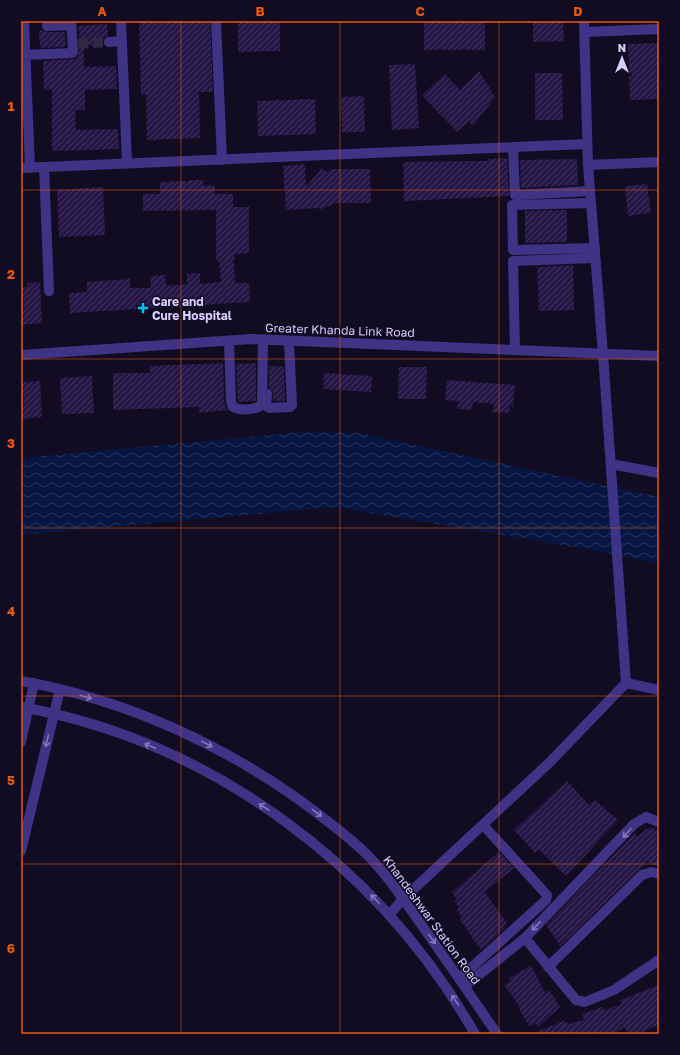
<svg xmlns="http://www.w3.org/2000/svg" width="680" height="1055" font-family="'Golos Text',sans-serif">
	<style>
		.water { fill: url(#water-waves) }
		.building { fill: url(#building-hatch) }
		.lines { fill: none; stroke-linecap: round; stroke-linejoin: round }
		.minor-tunnel { stroke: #302944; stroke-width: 10; stroke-dasharray: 10 5; stroke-linecap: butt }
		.minor { stroke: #3f3385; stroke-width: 10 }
		.tertiary { stroke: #3f3385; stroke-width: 10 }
		.oneway { stroke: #8478bc }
		.grid { fill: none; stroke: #e8590c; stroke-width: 1; stroke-opacity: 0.55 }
		.poi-dot { fill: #00c4f8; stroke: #120c23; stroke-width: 1.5 }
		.labels { text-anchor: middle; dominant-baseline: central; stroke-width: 3; stroke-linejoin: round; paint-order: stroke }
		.poi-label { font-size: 12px; font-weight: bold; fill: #d9cdff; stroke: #120c23; text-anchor: start }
		.street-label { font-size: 12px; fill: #d9cdff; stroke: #120c23 }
		.neatline { fill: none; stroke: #e8590c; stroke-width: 1.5 }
		.grid-label { font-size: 13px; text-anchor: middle; font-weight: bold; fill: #e8590c }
	</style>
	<defs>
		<pattern id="water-waves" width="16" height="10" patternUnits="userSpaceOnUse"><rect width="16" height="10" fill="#061542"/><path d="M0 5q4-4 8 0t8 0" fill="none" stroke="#2a365e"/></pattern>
		<pattern id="building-hatch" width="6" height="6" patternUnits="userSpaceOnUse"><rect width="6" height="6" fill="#251645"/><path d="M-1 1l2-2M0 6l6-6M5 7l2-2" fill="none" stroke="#443761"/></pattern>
	</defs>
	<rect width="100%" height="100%" fill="#120c23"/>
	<!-- water -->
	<path class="water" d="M303,432l55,1 301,64v67l-67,-14 -258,-43 -313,28v-77z"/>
	<!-- building -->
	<path class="building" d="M139,21h71l3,71h-14l1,46 -53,2 -1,-45h-5z
		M238,21h42v30l-42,1z
		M533,21h30l1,20 -31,1z
		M424,22h61v28h-61z
		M107,24l1,12 -5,3v6l-19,1v21l32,-1 1,23 -32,1v20h-10l1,20 42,-1 1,20 -67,2v-62l-8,1 -1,-29 32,-2 4,-8v-25z
		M39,30l8,2h18l1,15 -26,1z
		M659,43v56l-29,1 -2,-56z
		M415,64l4,64 -27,2 -3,-65z
		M479,71l16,26 -22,29 -4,-5 -12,11 -35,-37 23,-21 15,16z
		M535,73h27l1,47h-28z
		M364,96l1,36h-23l-1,-35z
		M315,99l1,35 -58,2 -1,-35z
		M507,158l2,38 -105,5 -1,-39 85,-1v-2z
		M577,159l1,26 -57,3 -1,-28z
		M305,164l1,22 16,-17 5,3 4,-3h39l1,34h-37l-4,4 -3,-1 -6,4 -1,-2 -34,2 -3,-44z
		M189,180h14v6l12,-1v9h18v13h16v46l-14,1 -1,6 1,23h14l1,19 -180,11 -1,-20 18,-1v-10l43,-3v9h21l-1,-12 15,-1 1,11 21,-2v-10l13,-1v11l21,-2 -2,-21h-3v-51l-73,1v-17h17v-12l29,-1z
		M647,184l4,29 -23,3 -3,-30z
		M103,187l2,48 -46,2 -2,-47z
		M567,210v32l-42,1v-32z
		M573,265l1,45 -35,1 -2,-44z
		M40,282l2,41 -21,2v-37l6,-1v-4z
		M223,363l1,39 3,8 -28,3v-6l-86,3v-37h37v-7z
		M256,363v38l-18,1 -2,-38z
		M269,366l15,1 1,34h-12v-9l-4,-4z
		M399,367h28l-1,32h-28z
		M324,373l48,3 -1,16 -48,-3z
		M92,376l2,37 -32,1 -2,-36z
		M447,380l68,5 -2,21 -3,-1 -1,8 -16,-1 1,-8 -21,-2 -1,8 -15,-1 1,-8 -13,-1z
		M40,381l2,36 -21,2v-37z
		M567,781l22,24 6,-5 23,20 -52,56 -27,-26 -4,3 -21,-23z
		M651,827l8,5v35l-12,-5 -87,84 -14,-21 89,-92 2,4 8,-7z
		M499,852l15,16 -29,24 22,31 -4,3 2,2 -24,22 -21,-30 2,-2 -5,-8 2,-2 -5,-7 3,-1 -5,-8z
		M531,966l14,26 5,-1 10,16 -22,20 -3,-4 -5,4 -12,-20 1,-1 -15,-21 6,-3 -1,-4z
		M659,985v40l-22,9h-9l-3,-7 -12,7h-81l31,-13 6,3 15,-4 -2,-6 20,-7 2,3 17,-5 -1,-5z"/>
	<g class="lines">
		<!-- minor-tunnel -->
		<path class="minor-tunnel" d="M78,44l31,-2"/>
		<!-- minor -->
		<path class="minor" d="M24,21l6,147
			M121,21l6,141
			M216,21l6,139
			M47,26l24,-1
			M585,32l74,-3
			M109,42l12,-1
			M25,55l47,-2 1,-2 -2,-30
			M513,148l2,47 75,-4
			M588,165l71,-3
			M44,167l5,124
			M21,168l566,-24
			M591,203l-79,2 1,45 82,-2
			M229,341l2,61 2,5c7,4 22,3 29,-2l1,-65
			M515,350l-2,-89 82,-3
			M267,394l-1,11 3,3 21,-1 2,-2 -3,-64
			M611,464l48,9
			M626,683l33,7
			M525,938l51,62 9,2 29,-12 45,-30
			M548,967l94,-92 9,-3 8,2
			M460,978l86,-78 1,-5 -63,-69
			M465,986l60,-48 109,-114 12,-7 13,5"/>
		<!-- tertiary -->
		<path class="tertiary" d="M21,355l230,-16 408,17
			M21,681c107,19 209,66 296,132 19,15 40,30 56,48 17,18 31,39 45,59 27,38 53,76 79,114
			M21,707c191,34 359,160 454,327
			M21,742l13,-59
			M21,851l39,-162
			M390,914l13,-15 147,-137 76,-79 -23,-329 -15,-189 -4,-144"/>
	</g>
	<!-- one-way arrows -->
	<defs><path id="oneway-shaft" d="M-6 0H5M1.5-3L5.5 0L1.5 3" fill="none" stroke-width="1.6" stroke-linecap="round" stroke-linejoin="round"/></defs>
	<g class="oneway">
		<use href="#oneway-shaft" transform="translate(86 697) rotate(16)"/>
		<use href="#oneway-shaft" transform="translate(47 741) rotate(103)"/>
		<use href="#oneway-shaft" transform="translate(207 744) rotate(27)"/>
		<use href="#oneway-shaft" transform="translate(150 746) rotate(-157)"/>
		<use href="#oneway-shaft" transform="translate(264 807) rotate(-147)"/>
		<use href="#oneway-shaft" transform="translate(317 813) rotate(37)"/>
		<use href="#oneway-shaft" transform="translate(627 833) rotate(131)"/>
		<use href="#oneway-shaft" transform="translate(375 899) rotate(-134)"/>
		<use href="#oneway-shaft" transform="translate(536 926) rotate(134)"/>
		<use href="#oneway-shaft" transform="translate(432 939) rotate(54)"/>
		<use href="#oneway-shaft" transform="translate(455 1000) rotate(-124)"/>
	</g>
	<!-- grid -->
	<path class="grid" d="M181,21v1013M340,21v1013M499,21v1013M21,190h638M21,359h638M21,528h638M21,696h638M21,864h638"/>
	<!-- markers -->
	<path class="poi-dot" d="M141 302h4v4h4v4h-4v4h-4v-4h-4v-4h4z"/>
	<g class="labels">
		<!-- poi labels -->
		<g class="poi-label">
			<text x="152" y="301">Care and<tspan x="152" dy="14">Cure Hospital</tspan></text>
		</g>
		<!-- street labels -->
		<g class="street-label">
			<text transform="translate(340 330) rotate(2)">Greater Khanda Link Road</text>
			<text transform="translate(432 920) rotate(54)">Khandeshwar Station Road</text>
		</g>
	</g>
	<!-- border -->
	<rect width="680" height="1055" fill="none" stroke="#120c23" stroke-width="44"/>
	<!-- north arrow -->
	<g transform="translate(622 58)" stroke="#120c23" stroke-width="3" paint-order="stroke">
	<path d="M0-3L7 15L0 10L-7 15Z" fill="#d9cdff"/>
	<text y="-6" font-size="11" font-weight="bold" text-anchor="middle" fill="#d9cdff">N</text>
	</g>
	<rect x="22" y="22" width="636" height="1011" class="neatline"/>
	<g class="grid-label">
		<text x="102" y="16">A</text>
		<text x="260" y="16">B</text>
		<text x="420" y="16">C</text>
		<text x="578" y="16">D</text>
		<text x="11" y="111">1</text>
		<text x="11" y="279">2</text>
		<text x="11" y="448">3</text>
		<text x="11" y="616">4</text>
		<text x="11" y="785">5</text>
		<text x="11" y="953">6</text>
	</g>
</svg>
